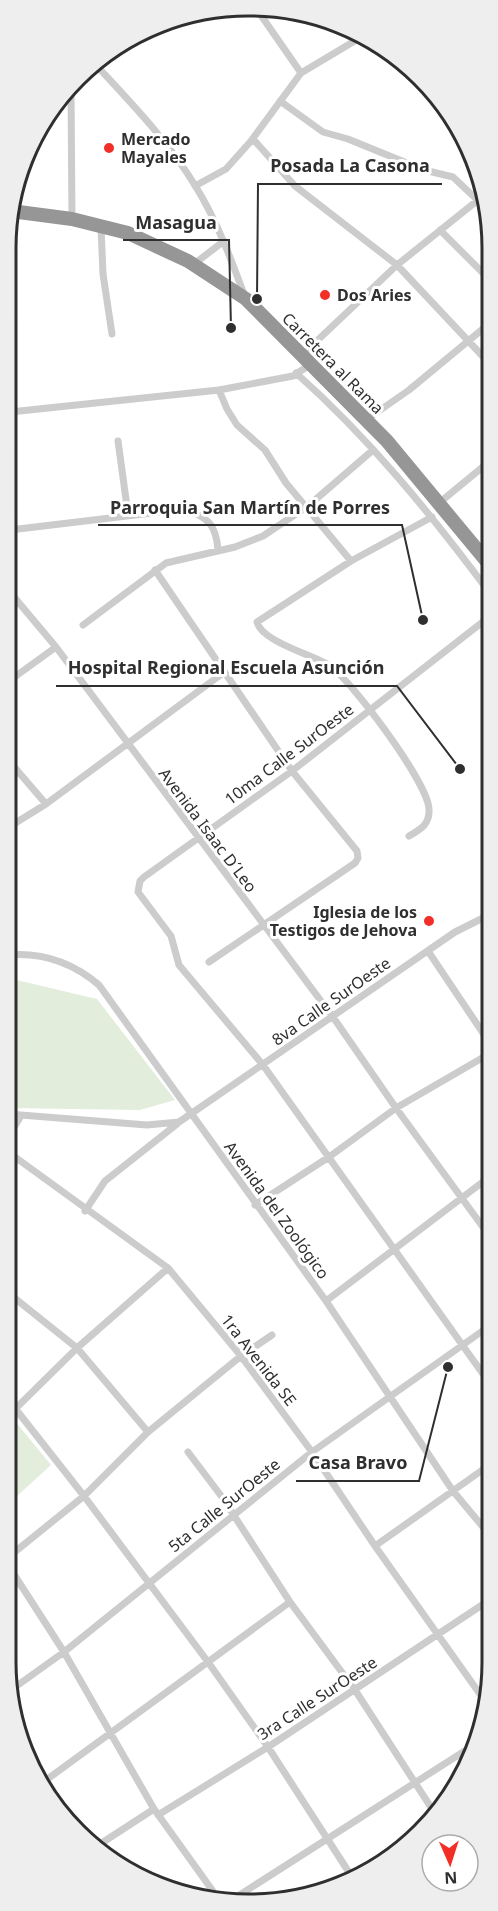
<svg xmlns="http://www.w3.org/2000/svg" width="498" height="1911" font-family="'Noto Sans',sans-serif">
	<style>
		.green { fill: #e3eddc }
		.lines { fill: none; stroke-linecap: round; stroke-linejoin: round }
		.street { stroke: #ccc; stroke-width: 7 }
		.highway { stroke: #969696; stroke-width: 14 }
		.poi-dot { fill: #f12f27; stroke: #fff; stroke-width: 2 }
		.labels { text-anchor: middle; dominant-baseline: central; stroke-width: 6; stroke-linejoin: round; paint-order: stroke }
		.poi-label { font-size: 16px; font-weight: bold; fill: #2f2f2f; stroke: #fff; text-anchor: start }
		.street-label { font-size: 16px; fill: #2f2f2f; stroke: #fff }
		.rim { fill: none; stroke: #2f2f2f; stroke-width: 3 }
		.leader { fill: none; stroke: #2f2f2f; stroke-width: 2 }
		.callout-dot { fill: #2f2f2f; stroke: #fff; stroke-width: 2 }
		.callout-label { font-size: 18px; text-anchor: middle; font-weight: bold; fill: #2f2f2f; stroke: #fff; stroke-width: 6; stroke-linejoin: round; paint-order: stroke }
	</style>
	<rect width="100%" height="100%" fill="#fff"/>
	<!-- green -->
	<path class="green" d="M8,978l89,21 78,101 -35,10 -132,-2z
		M10,1415l41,50 -45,41 1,-88z"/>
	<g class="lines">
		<!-- street -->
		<path class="street" d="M258,11l43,62
			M96,65c35,38 73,77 100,122 21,34 35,72 49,110
			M71,90l1,129
			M280,101l43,31 25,7 76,31 29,7 35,33
			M253,139l42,47 102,79 86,-69
			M195,186l31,-17 25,-28 50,-68 62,-37
			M101,227l2,47 9,60
			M440,230l50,50
			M194,264l30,-23
			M302,355l95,-90 93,99
			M296,373c73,65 135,141 193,219
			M219,390l8,19 10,16 28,25 21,33 65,78
			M10,412l209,-22 74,-14 18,-12
			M366,420l43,-30 81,-67
			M118,441l10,73
			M439,503l51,-42
			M10,530l175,-21c24,9 31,16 33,41
			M155,570l137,201 65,80 1,7 -3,5 -146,99
			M9,591l47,56 277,370 63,91 92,126
			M83,625l83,-62 69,-16 28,-11 45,-30 65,-56
			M9,681l47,-34
			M9,761l37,43
			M9,827l37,-23 177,-131
			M409,836c12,-7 21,-12 20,-27 -1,-26 -76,-127 -99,-143 -16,-11 -68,-24 -73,-44l94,-61 81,-44
			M428,951l61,91
			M8,955c35,-3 65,8 91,30l227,316 127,190 35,42
			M8,1114l139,11 32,-3 276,-190 34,-17
			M8,1137l13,-21
			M8,1152l160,116 73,88 71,96 63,94 112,158
			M255,1205l74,-48 67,-49 93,-54
			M85,1211l20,-30 72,-57
			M7,1292l70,56 71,84
			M326,1301l162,-123
			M488,1381l-225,-316 -79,-94 -5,-6 -8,-29 -33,-44 2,-11 4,-4 148,-106 197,-154
			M7,1398l77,98 124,166 60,85 84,130
			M7,1417l70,-69 91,-80
			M188,1452l34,45 68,105 65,88 79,122
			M375,1546l113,-80
			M6,1559l78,-63 64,-64 93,-76 31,-21
			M6,1562l58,90 90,157 66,92
			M11,1690l53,-38 248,-200 176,-125
			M42,1783l248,-181
			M158,1815l110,-68 220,-146
			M97,1846l57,-37
			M227,1903l247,-158"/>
		<!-- highway -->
		<path class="highway" d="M11,211l61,8 56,14 60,28 58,38 141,142 102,123"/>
	</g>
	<!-- markers -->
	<g class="poi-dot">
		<circle cx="109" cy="148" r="6"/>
		<circle cx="325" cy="295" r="6"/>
		<circle cx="429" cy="921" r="6"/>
	</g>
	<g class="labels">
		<!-- poi labels -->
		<g class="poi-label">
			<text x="121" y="139">Mercado<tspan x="121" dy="18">Mayales</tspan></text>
			<text x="337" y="295">Dos Aries</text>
			<text x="417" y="912" text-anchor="end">Iglesia de los<tspan x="417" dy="18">Testigos de Jehova</tspan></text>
		</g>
		<!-- street labels -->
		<g class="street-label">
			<text transform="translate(333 363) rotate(45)">Carretera al Rama</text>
			<text transform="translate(289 754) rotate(-37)">10ma Calle SurOeste</text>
			<text transform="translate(208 830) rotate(53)">Avenida Isaac D´Leo</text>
			<text transform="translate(331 1001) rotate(-35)">8va Calle SurOeste</text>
			<text transform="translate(277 1210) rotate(54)">Avenida del Zoológico</text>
			<text transform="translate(259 1360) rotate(52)">1ra Avenida SE</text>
			<text transform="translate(224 1505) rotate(-39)">5ta Calle SurOeste</text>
			<text transform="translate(317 1698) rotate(-33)">3ra Calle SurOeste</text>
		</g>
	</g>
	<!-- crop -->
	<path d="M0 0H498V1911H0ZM248 16H250A232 232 0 0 1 482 248V1662A232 232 0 0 1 250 1894H248A232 232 0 0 1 16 1662V248A232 232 0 0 1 248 16Z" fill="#eee" fill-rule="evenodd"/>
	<path class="rim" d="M248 16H250A232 232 0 0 1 482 248V1662A232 232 0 0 1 250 1894H248A232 232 0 0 1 16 1662V248A232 232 0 0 1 248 16Z"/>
	<!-- callouts -->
	<path class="leader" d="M257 299L258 184H442M231 328L229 240H123M423 620L402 525H98M460 769L397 686H56M448 1367L419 1481H296"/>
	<g class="callout-dot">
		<circle cx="257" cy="299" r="6"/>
		<circle cx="231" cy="328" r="6"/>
		<circle cx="423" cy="620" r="6"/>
		<circle cx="460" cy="769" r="6"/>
		<circle cx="448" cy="1367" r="6"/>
	</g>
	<g class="callout-label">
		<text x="350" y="172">Posada La Casona</text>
		<text x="176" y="229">Masagua</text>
		<text x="250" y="514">Parroquia San Martín de Porres</text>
		<text x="226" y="674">Hospital Regional Escuela Asunción</text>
		<text x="358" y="1469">Casa Bravo</text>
	</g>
	<!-- north arrow -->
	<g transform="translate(450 1863) rotate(177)"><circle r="28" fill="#ffffff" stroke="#acacac" stroke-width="1.5"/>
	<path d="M0-4.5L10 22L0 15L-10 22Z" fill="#f12f27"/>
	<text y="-9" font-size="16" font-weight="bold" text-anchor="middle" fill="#2f2f2f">N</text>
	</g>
</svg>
